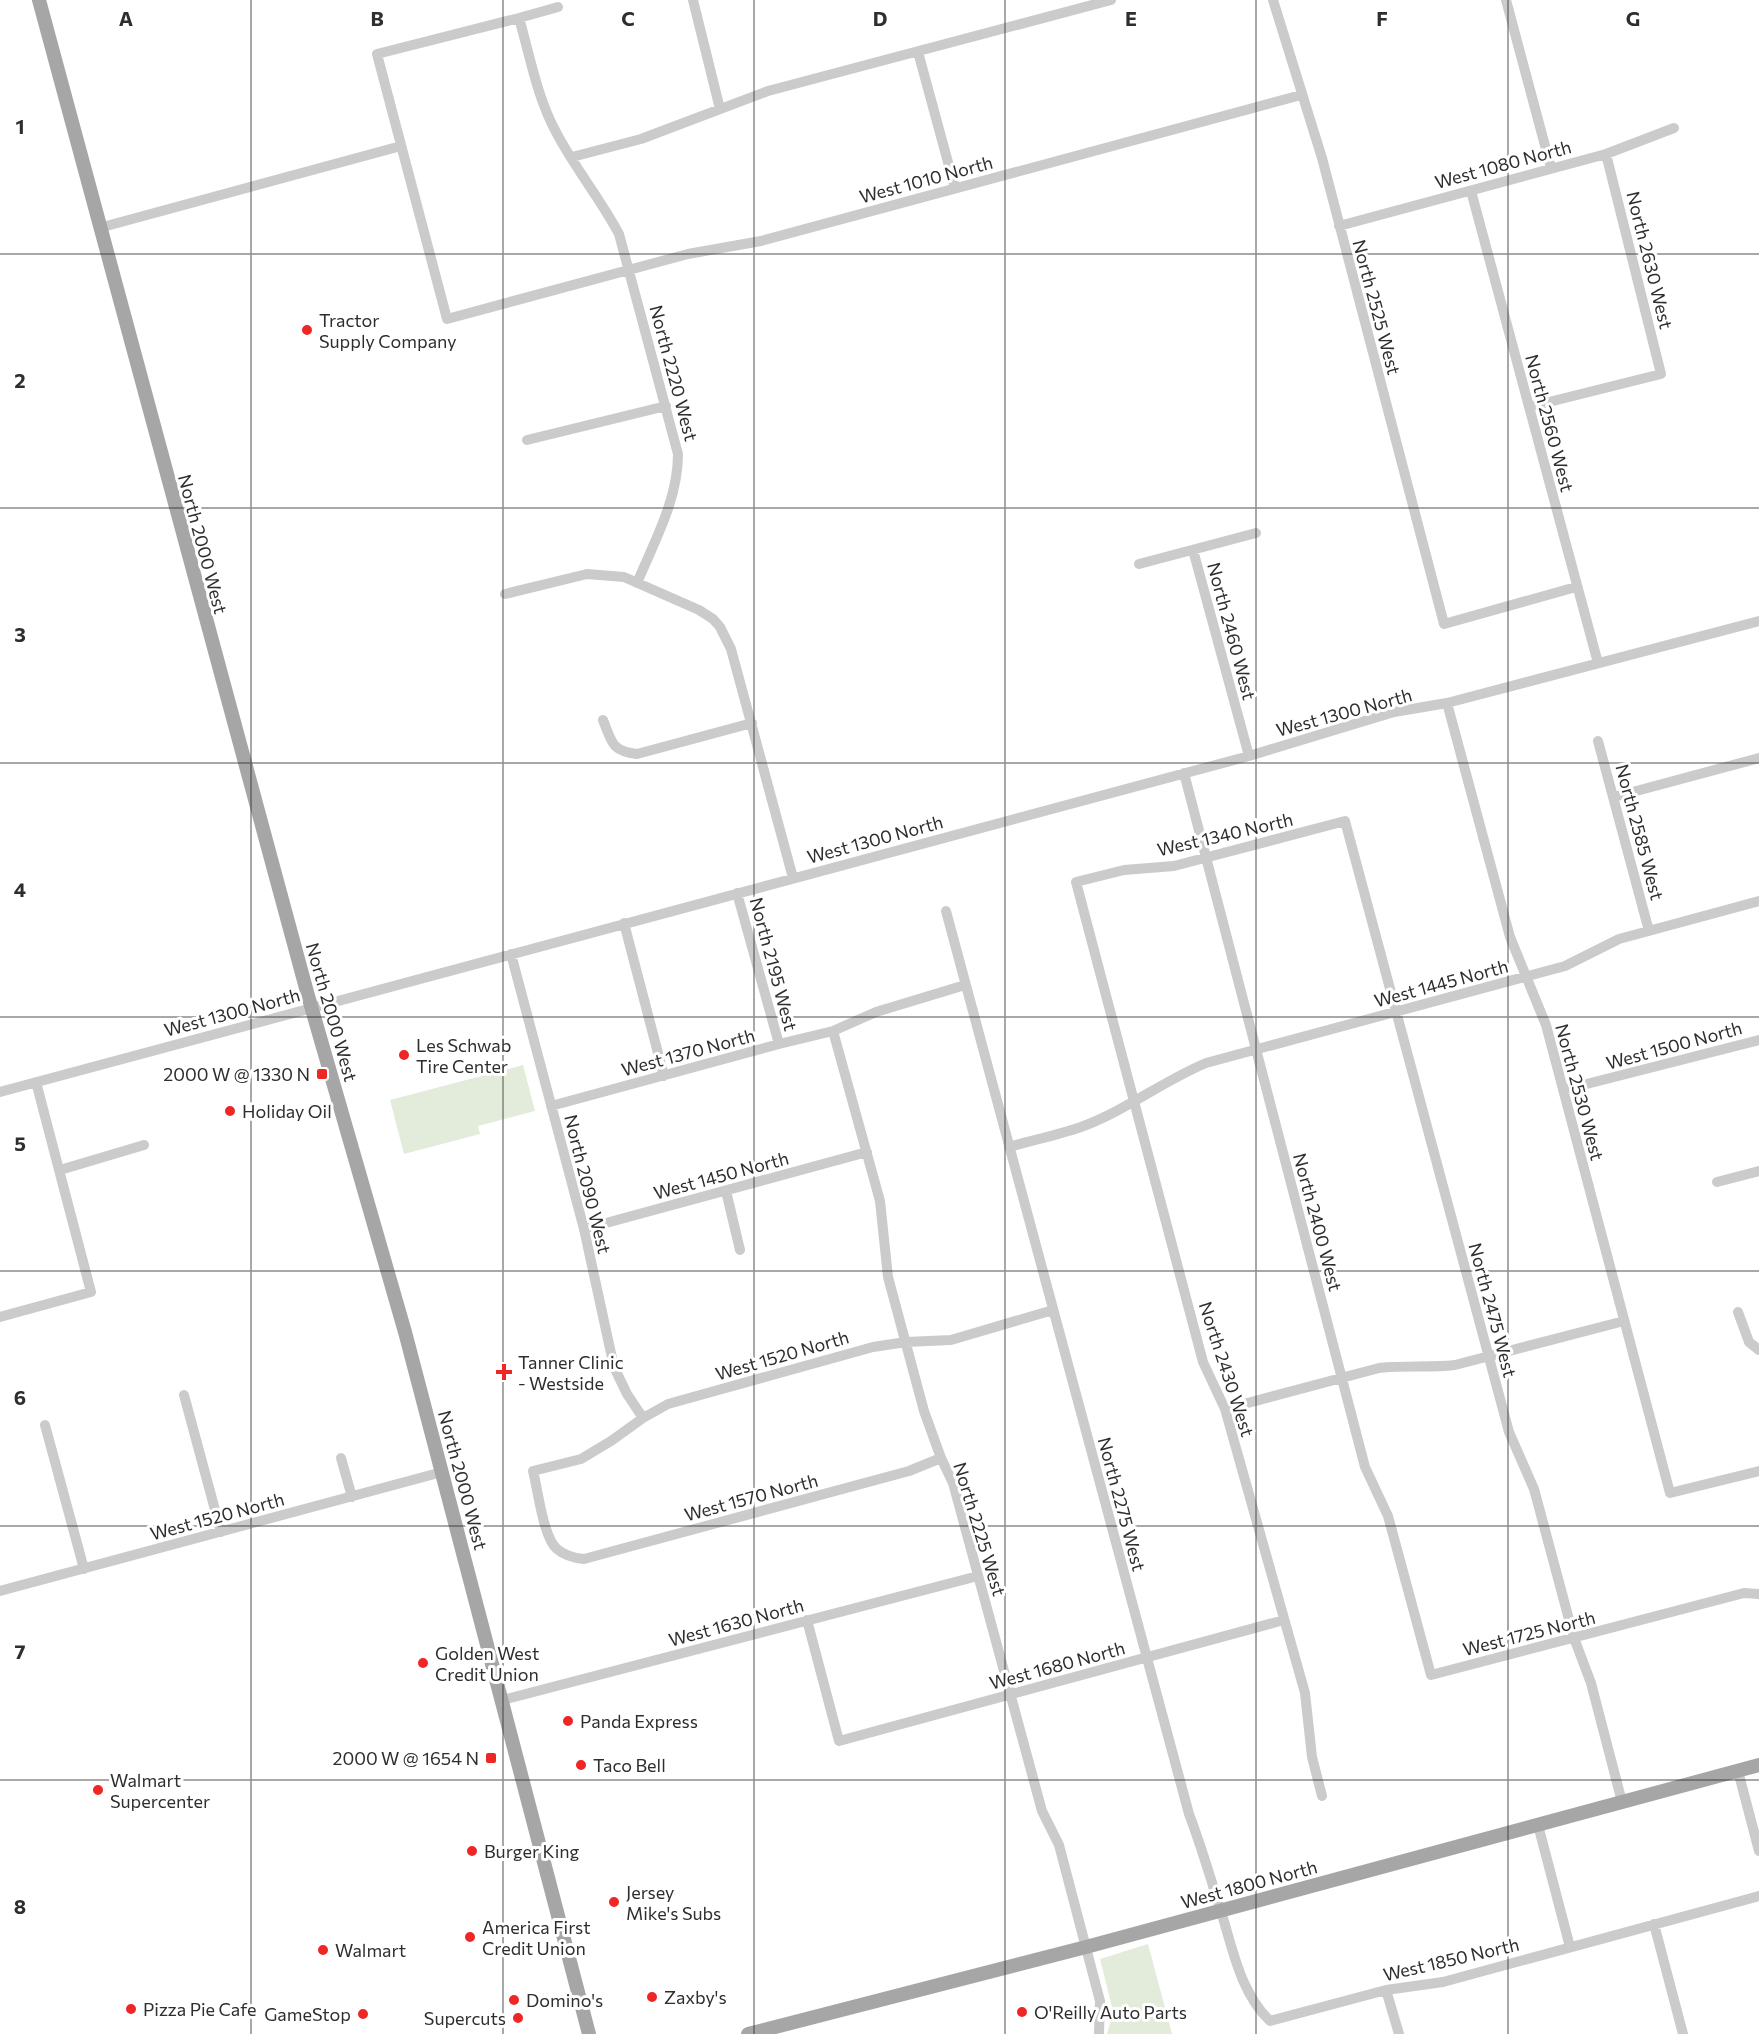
<svg xmlns="http://www.w3.org/2000/svg" width="1759" height="2034" font-family="Commissioner,sans-serif">
	<style>
		.green { fill: #e3ecda }
		.lines { fill: none; stroke-linecap: round; stroke-linejoin: round }
		.minor { stroke: #cbcbcb; stroke-width: 10 }
		.major { stroke: #a6a6a6; stroke-width: 14 }
		.grid { fill: none; stroke: #2e2e2e; stroke-width: 1.5; stroke-opacity: 0.55 }
		.poi-dot { fill: #ee2626; stroke: #fff; stroke-width: 2 }
		.labels { text-anchor: middle; dominant-baseline: central; stroke-width: 6; stroke-linejoin: round; paint-order: stroke }
		.street-label { font-size: 18px; fill: #2e2e2e; stroke: #fff }
		.poi-label { font-size: 18px; fill: #2e2e2e; stroke: #fff; text-anchor: start }
		.grid-label { font-size: 20px; text-anchor: middle; font-weight: bold; fill: #2e2e2e; stroke: #fff; stroke-width: 6; stroke-linejoin: round; paint-order: stroke }
	</style>
	<rect width="100%" height="100%" fill="#fff"/>
	<!-- green -->
	<path class="green" d="M523,1065l12,46 -57,15 2,8 -76,20 -14,-54z
		M1148,1944l24,90h-65l6,-23 -13,-52z"/>
	<g class="lines">
		<!-- minor -->
		<path class="minor" d="M693,0l27,109
			M1273,0l49,158 122,466 132,-37
			M1506,0l45,168
			M558,7l-39,11c11,38 18,79 37,114 18,35 44,66 63,102l59,220c0,46 -24,88 -41,129
			M519,18l-142,36 70,265 241,-65 73,-13 540,-146
			M918,52l37,136
			M572,157l69,-18 127,-48 343,-91
			M1471,191l127,472
			M1339,226l267,-72 68,-26
			M99,228l302,-82
			M1529,407l132,-33 -55,-220
			M527,440l139,-34
			M1193,550l56,206
			M1139,564l117,-31
			M505,594l82,-20 37,3 75,33 14,9 7,8 11,22 62,229
			M1447,703l63,234 36,88 124,468 89,-22
			M603,720c9,22 8,31 34,34l115,-31
			M1598,741l51,190
			M1184,773l181,694 23,49 43,159 313,-82 15,1
			M1614,797l145,-39
			M737,893l42,151
			M946,911l243,903c13,34 23,69 34,104 11,37 19,76 47,103l116,-31 57,-8 316,-86
			M624,923l40,153
			M511,954l73,275 30,138 13,27 16,24
			M833,1031l47,170 8,76 36,134 17,47 12,25 89,328 17,34 41,156 -1,33
			M1563,1090l196,-50
			M0,1092l1249,-336 145,-44 53,-9 312,-82
			M551,1106l228,-62 54,-13 43,-19 89,-27
			M1009,1147c24,-7 49,-12 72,-20 44,-16 82,-46 125,-64l359,-97 54,-27 140,-38
			M60,1170l84,-25
			M1717,1182l42,-11
			M726,1191l14,59
			M584,1229l283,-77
			M1738,1312l11,30 10,8
			M0,1317l91,-25 -55,-210
			M184,1395l37,137
			M1225,1409l154,-41c26,-3 51,0 76,-3l169,-44
			M45,1425l39,144
			M341,1458l11,39
			M941,1458l-32,13 -325,88c-10,-1 -19,-3 -27,-10 -14,-12 -19,-59 -24,-78l48,-12 30,-18 32,-23 25,-14 205,-57 33,-5 45,-2 102,-30
			M0,1591l442,-119
			M807,1620l32,121 445,-121
			M503,1700l475,-124
			M1738,1771l21,80
			M1322,1796l-10,-39 -7,-64 -80,-284 -22,-47 -127,-480 48,-12 50,-4 171,-45 164,611 25,57 40,149 17,45 31,119
			M1538,1825l32,122
			M1654,1924l29,110
			M1386,1990l13,44"/>
		<!-- major -->
		<path class="major" d="M39,0l268,992 98,340 184,702
			M748,2034l338,-87 673,-182"/>
	</g>
	<!-- grid -->
	<path class="grid" d="M251,0v2034M503,0v2034M754,0v2034M1005,0v2034M1256,0v2034M1508,0v2034M0,254h1759M0,508h1759M0,763h1759M0,1017h1759M0,1271h1759M0,1526h1759M0,1780h1759"/>
	<!-- markers -->
	<g class="poi-dot">
		<circle cx="307" cy="330" r="6"/>
		<circle cx="404" cy="1055" r="6"/>
		<rect x="316" y="1068" width="12" height="12" rx="3"/>
		<circle cx="230" cy="1111" r="6"/>
		<path d="M501 1363h6v6h6v6h-6v6h-6v-6h-6v-6h6z"/>
		<circle cx="423" cy="1663" r="6"/>
		<circle cx="568" cy="1721" r="6"/>
		<rect x="485" y="1752" width="12" height="12" rx="3"/>
		<circle cx="581" cy="1765" r="6"/>
		<circle cx="98" cy="1790" r="6"/>
		<circle cx="472" cy="1851" r="6"/>
		<circle cx="614" cy="1902" r="6"/>
		<circle cx="470" cy="1937" r="6"/>
		<circle cx="323" cy="1950" r="6"/>
		<circle cx="652" cy="1997" r="6"/>
		<circle cx="514" cy="2000" r="6"/>
		<circle cx="131" cy="2009" r="6"/>
		<circle cx="1022" cy="2012" r="6"/>
		<circle cx="363" cy="2014" r="6"/>
		<circle cx="518" cy="2018" r="6"/>
	</g>
	<g class="labels">
		<!-- street labels -->
		<g class="street-label">
			<text transform="translate(1503 164) rotate(-15)">West 1080 North</text>
			<text transform="translate(926 179) rotate(-15)">West 1010 North</text>
			<text transform="translate(1650 260) rotate(76)">North 2630 West</text>
			<text transform="translate(1377 307) rotate(75)">North 2525 West</text>
			<text transform="translate(674 373) rotate(75)">North 2220 West</text>
			<text transform="translate(1550 423) rotate(75)">North 2560 West</text>
			<text transform="translate(203 544) rotate(75)">North 2000 West</text>
			<text transform="translate(1232 631) rotate(75)">North 2460 West</text>
			<text transform="translate(1344 712) rotate(-15)">West 1300 North</text>
			<text transform="translate(1640 832) rotate(75)">North 2585 West</text>
			<text transform="translate(1225 834) rotate(-13)">West 1340 North</text>
			<text transform="translate(875 839) rotate(-15)">West 1300 North</text>
			<text transform="translate(774 964) rotate(75)">North 2195 West</text>
			<text transform="translate(1441 983) rotate(-15)">West 1445 North</text>
			<text transform="translate(232 1012) rotate(-15)">West 1300 North</text>
			<text transform="translate(332 1012) rotate(74)">North 2000 West</text>
			<text transform="translate(1674 1045) rotate(-15)">West 1500 North</text>
			<text transform="translate(688 1052) rotate(-15)">West 1370 North</text>
			<text transform="translate(1580 1092) rotate(75)">North 2530 West</text>
			<text transform="translate(721 1175) rotate(-15)">West 1450 North</text>
			<text transform="translate(588 1184) rotate(76)">North 2090 West</text>
			<text transform="translate(1318 1222) rotate(75)">North 2400 West</text>
			<text transform="translate(1493 1310) rotate(75)">North 2475 West</text>
			<text transform="translate(782 1355) rotate(-16)">West 1520 North</text>
			<text transform="translate(1227 1369) rotate(72)">North 2430 West</text>
			<text transform="translate(463 1480) rotate(75)">North 2000 West</text>
			<text transform="translate(751 1497) rotate(-15)">West 1570 North</text>
			<text transform="translate(1122 1504) rotate(75)">North 2275 West</text>
			<text transform="translate(217 1516) rotate(-15)">West 1520 North</text>
			<text transform="translate(980 1529) rotate(73)">North 2225 West</text>
			<text transform="translate(736 1622) rotate(-15)">West 1630 North</text>
			<text transform="translate(1529 1633) rotate(-14)">West 1725 North</text>
			<text transform="translate(1057 1665) rotate(-15)">West 1680 North</text>
			<text transform="translate(1249 1884) rotate(-15)">West 1800 North</text>
			<text transform="translate(1451 1959) rotate(-13)">West 1850 North</text>
		</g>
		<!-- poi labels -->
		<g class="poi-label">
			<text x="319" y="320">Tractor<tspan x="319" dy="21">Supply Company</tspan></text>
			<text x="416" y="1045">Les Schwab<tspan x="416" dy="21">Tire Center</tspan></text>
			<text x="310" y="1074" text-anchor="end">2000 W @ 1330 N</text>
			<text x="242" y="1111">Holiday Oil</text>
			<text x="518" y="1362">Tanner Clinic<tspan x="518" dy="21">- Westside</tspan></text>
			<text x="435" y="1653">Golden West<tspan x="435" dy="21">Credit Union</tspan></text>
			<text x="580" y="1721">Panda Express</text>
			<text x="479" y="1758" text-anchor="end">2000 W @ 1654 N</text>
			<text x="593" y="1765">Taco Bell</text>
			<text x="110" y="1780">Walmart<tspan x="110" dy="21">Supercenter</tspan></text>
			<text x="484" y="1851">Burger King</text>
			<text x="626" y="1892">Jersey<tspan x="626" dy="21">Mike's Subs</tspan></text>
			<text x="482" y="1927">America First<tspan x="482" dy="21">Credit Union</tspan></text>
			<text x="335" y="1950">Walmart</text>
			<text x="664" y="1997">Zaxby's</text>
			<text x="526" y="2000">Domino's</text>
			<text x="143" y="2009">Pizza Pie Cafe</text>
			<text x="1034" y="2012">O'Reilly Auto Parts</text>
			<text x="351" y="2014" text-anchor="end">GameStop</text>
			<text x="506" y="2018" text-anchor="end">Supercuts</text>
		</g>
	</g>
	<g class="grid-label">
		<text x="126" y="26">A</text>
		<text x="377" y="26">B</text>
		<text x="628" y="26">C</text>
		<text x="880" y="26">D</text>
		<text x="1131" y="26">E</text>
		<text x="1382" y="26">F</text>
		<text x="1633" y="26">G</text>
		<text x="20" y="134">1</text>
		<text x="20" y="388">2</text>
		<text x="20" y="642">3</text>
		<text x="20" y="897">4</text>
		<text x="20" y="1151">5</text>
		<text x="20" y="1405">6</text>
		<text x="20" y="1659">7</text>
		<text x="20" y="1914">8</text>
	</g>
</svg>
